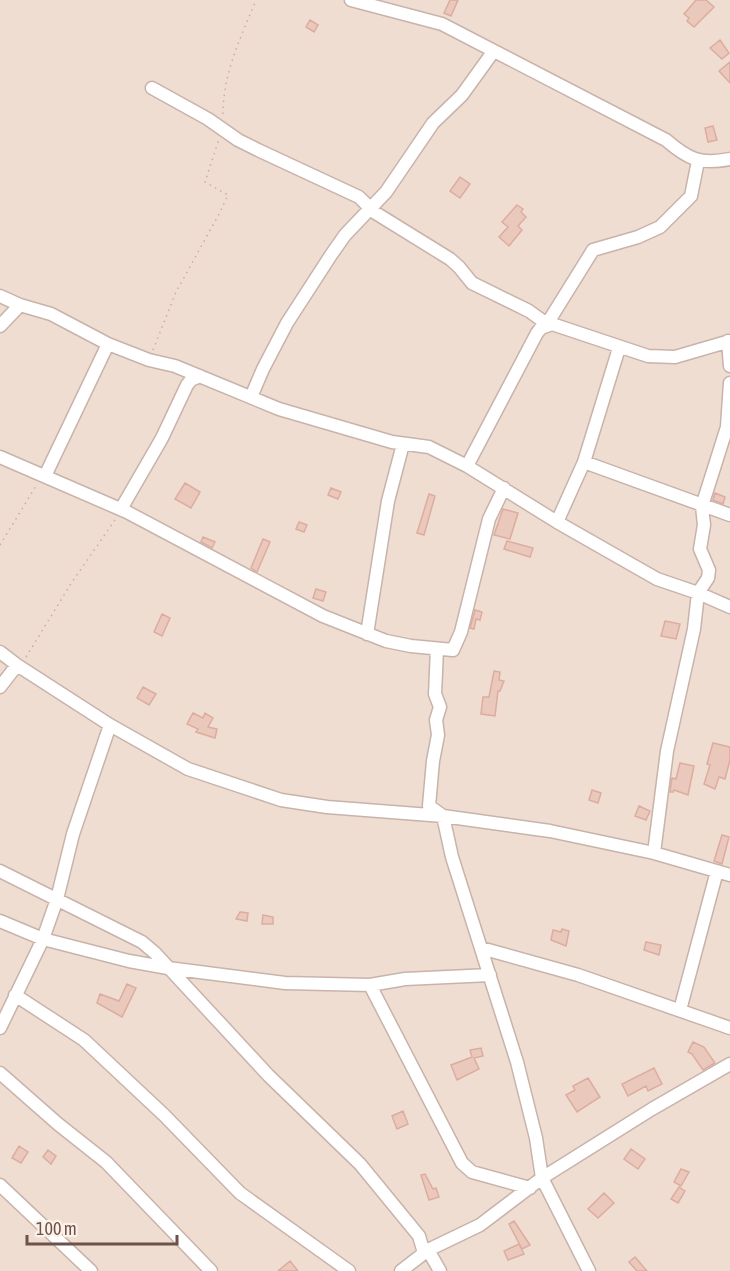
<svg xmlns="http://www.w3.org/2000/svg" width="730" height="1271" font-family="'Asap Condensed',sans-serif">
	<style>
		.residential { fill: #f0ddd1 }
		.building { fill: #ebc8bc; stroke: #dcac9f; stroke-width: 1.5 }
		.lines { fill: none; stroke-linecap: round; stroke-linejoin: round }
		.minor-casing { stroke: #c8b3aa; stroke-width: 15 }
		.path { stroke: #cfaba0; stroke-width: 1.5; stroke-dasharray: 1.5 4.5; stroke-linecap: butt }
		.minor { stroke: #fff; stroke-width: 12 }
	</style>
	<rect width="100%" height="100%" fill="#f9ece2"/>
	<!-- residential -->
	<path class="residential" d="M0,0h730v1271h-730z"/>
	<!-- building -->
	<path class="building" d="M450,0h8l-7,16 -7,-3z
		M696,0h10l8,7 -20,20 -7,-6 2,-3 -5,-4z
		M310,20l8,5 -4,7 -8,-5z
		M720,40l9,13 -7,6 -12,-11z
		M730,62v21l-11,-12z
		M713,126l4,14 -9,2 -3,-14z
		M460,177l10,7 -10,14 -10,-7z
		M517,205l6,4 -2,3 5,5 -8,9 4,4 -13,16 -10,-9 9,-10 -6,-5z
		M185,483l15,9 -9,16 -16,-9z
		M331,488l10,4 -3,7 -10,-4z
		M715,493l10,4 -2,7 -10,-4z
		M429,494l6,2 -11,39 -7,-2z
		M503,509l15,4 -8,26 -16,-4z
		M299,522l8,3 -3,7 -8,-3z
		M203,537l12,5 -3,6 -11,-6z
		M263,539l7,3 -13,30 -6,-4z
		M507,541l26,7 -3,9 -26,-8z
		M316,589l10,3 -3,9 -10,-3z
		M475,610l7,2 -2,8 -4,-1 -2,10 -4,-1z
		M162,614l8,4 -8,18 -8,-4z
		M665,621l15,3 -4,15 -15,-3z
		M494,671l6,1 -1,8 5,1 -4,10h-2l-3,25 -14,-2 2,-17h6z
		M143,687l13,7 -7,11 -12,-7z
		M193,713l10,5 2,-5 8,5 -5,9 9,2 -2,9 -19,-6 2,-3 -11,-5z
		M713,743l17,4v13l-5,19 -6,-2 -4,12 -11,-5 6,-19 -3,-1z
		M680,763l14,3 -6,29 -14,-5 -1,2h-3l2,-14 4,1z
		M592,790l9,3 -3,10 -9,-3z
		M639,806l11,5 -4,9 -11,-4z
		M722,835l7,2 -7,27 -8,-3z
		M240,912l8,1 -1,8 -11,-2z
		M263,915l10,2v7h-11z
		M562,929l7,2 -3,15 -15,-6 2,-10 8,2z
		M646,942l15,3 -2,10 -15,-5z
		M127,984l9,4 -14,29 -25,-14 3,-9 19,7z
		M693,1042l11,5 11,16 -12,7 -11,-16 -4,-2z
		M481,1048l2,8 -9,2 5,11 -22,11 -6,-15 21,-8 -2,-7z
		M654,1068l8,16 -14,7 -2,-5 -18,10 -6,-12z
		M588,1078l12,19 -23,15 -11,-17 9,-5 -2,-4z
		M403,1111l5,13 -11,5 -5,-13z
		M19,1146l9,6 -7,11 -9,-5z
		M631,1149l14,10 -7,10 -14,-10z
		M48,1150l8,6 -5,8 -8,-7z
		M681,1169l8,3 -8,14 -7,-4z
		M425,1174l8,15 3,-1 3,9 -10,3 -8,-25z
		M679,1187l6,4 -7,12 -7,-4z
		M604,1193l10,10 -16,15 -10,-9z
		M514,1221l16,24 -8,4 -13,-25z
		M519,1244l5,10 -16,6 -4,-9z
		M635,1257l12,14h-10l-8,-9z
		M290,1261l8,10h-20z"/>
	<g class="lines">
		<!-- minor casing -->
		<g class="minor-casing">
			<path id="minor" d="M351,0l91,24 224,116c22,19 34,25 64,19
				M152,88l56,31 30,21 20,10 101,47 15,15 76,47 9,8 13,16 57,28 18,13 46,-74 45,-13 22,-10 31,-31 7,-35
				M0,296l20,9 31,9 57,30 41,16 26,6 104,43 113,33 37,5 38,19 90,56 100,57 41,14 32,14
				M0,326l20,-21
				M728,341l2,25
				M251,397l12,-28 24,-46 44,-68 14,-20 41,-43 47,-69 29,-28 31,-43
				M0,457l127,55 196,104 63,25 25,5 42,4 8,-18 28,-113 15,-31
				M584,462l146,53
				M467,466l70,-133 4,-5 11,-4 96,32 27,1 55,-16
				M45,476l63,-132
				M121,509l41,-71 25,-53 4,-5 9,-4
				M557,522l27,-60 35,-114
				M367,634l21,-133 15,-57
				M437,649l-2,45 5,13 -4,13 2,15 -5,26 -4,45 14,10 9,41 65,205 19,76 6,40 47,93
				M0,652l17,13 93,60 78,44 93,31 46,7 116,9 107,15 104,22 76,22
				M0,687l17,-22
				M654,853l13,-102 27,-122 4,-36 10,-15 1,-8 -9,-21 4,-24 -2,-19 25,-79 3,-44
				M0,871l142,71 13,11 114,123 91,88 59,72 5,17
				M0,921l43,18 86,22 39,7 117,15 85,2 35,-6 85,-4
				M481,948l97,27 152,53
				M370,985l92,178 10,9 58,16
				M15,995l69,45 80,75 76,78 109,78
				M680,1010l37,-139
				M0,1028l43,-89 14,-40 16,-65 37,-109
				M0,1073l58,51 48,38 105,109
				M0,1185l91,86
				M428,1250l12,21
				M401,1271l27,-21 52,-25 62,-47 110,-69 78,-45"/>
		</g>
		<!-- path -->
		<path class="path" d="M223,114c0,-41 18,-77 33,-114
			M153,350l23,-58 43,-78 9,-19 -23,-13 14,-43
			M0,545l36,-59
			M26,657l46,-75 43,-62"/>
		<!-- minor -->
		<use href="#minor" class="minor"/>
	</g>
	<!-- scale -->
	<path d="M27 1235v9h150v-9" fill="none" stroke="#6d524b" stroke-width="3"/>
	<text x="36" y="1235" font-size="18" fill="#6d524b" stroke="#fcf1e7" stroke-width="4.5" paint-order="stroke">100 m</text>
</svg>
